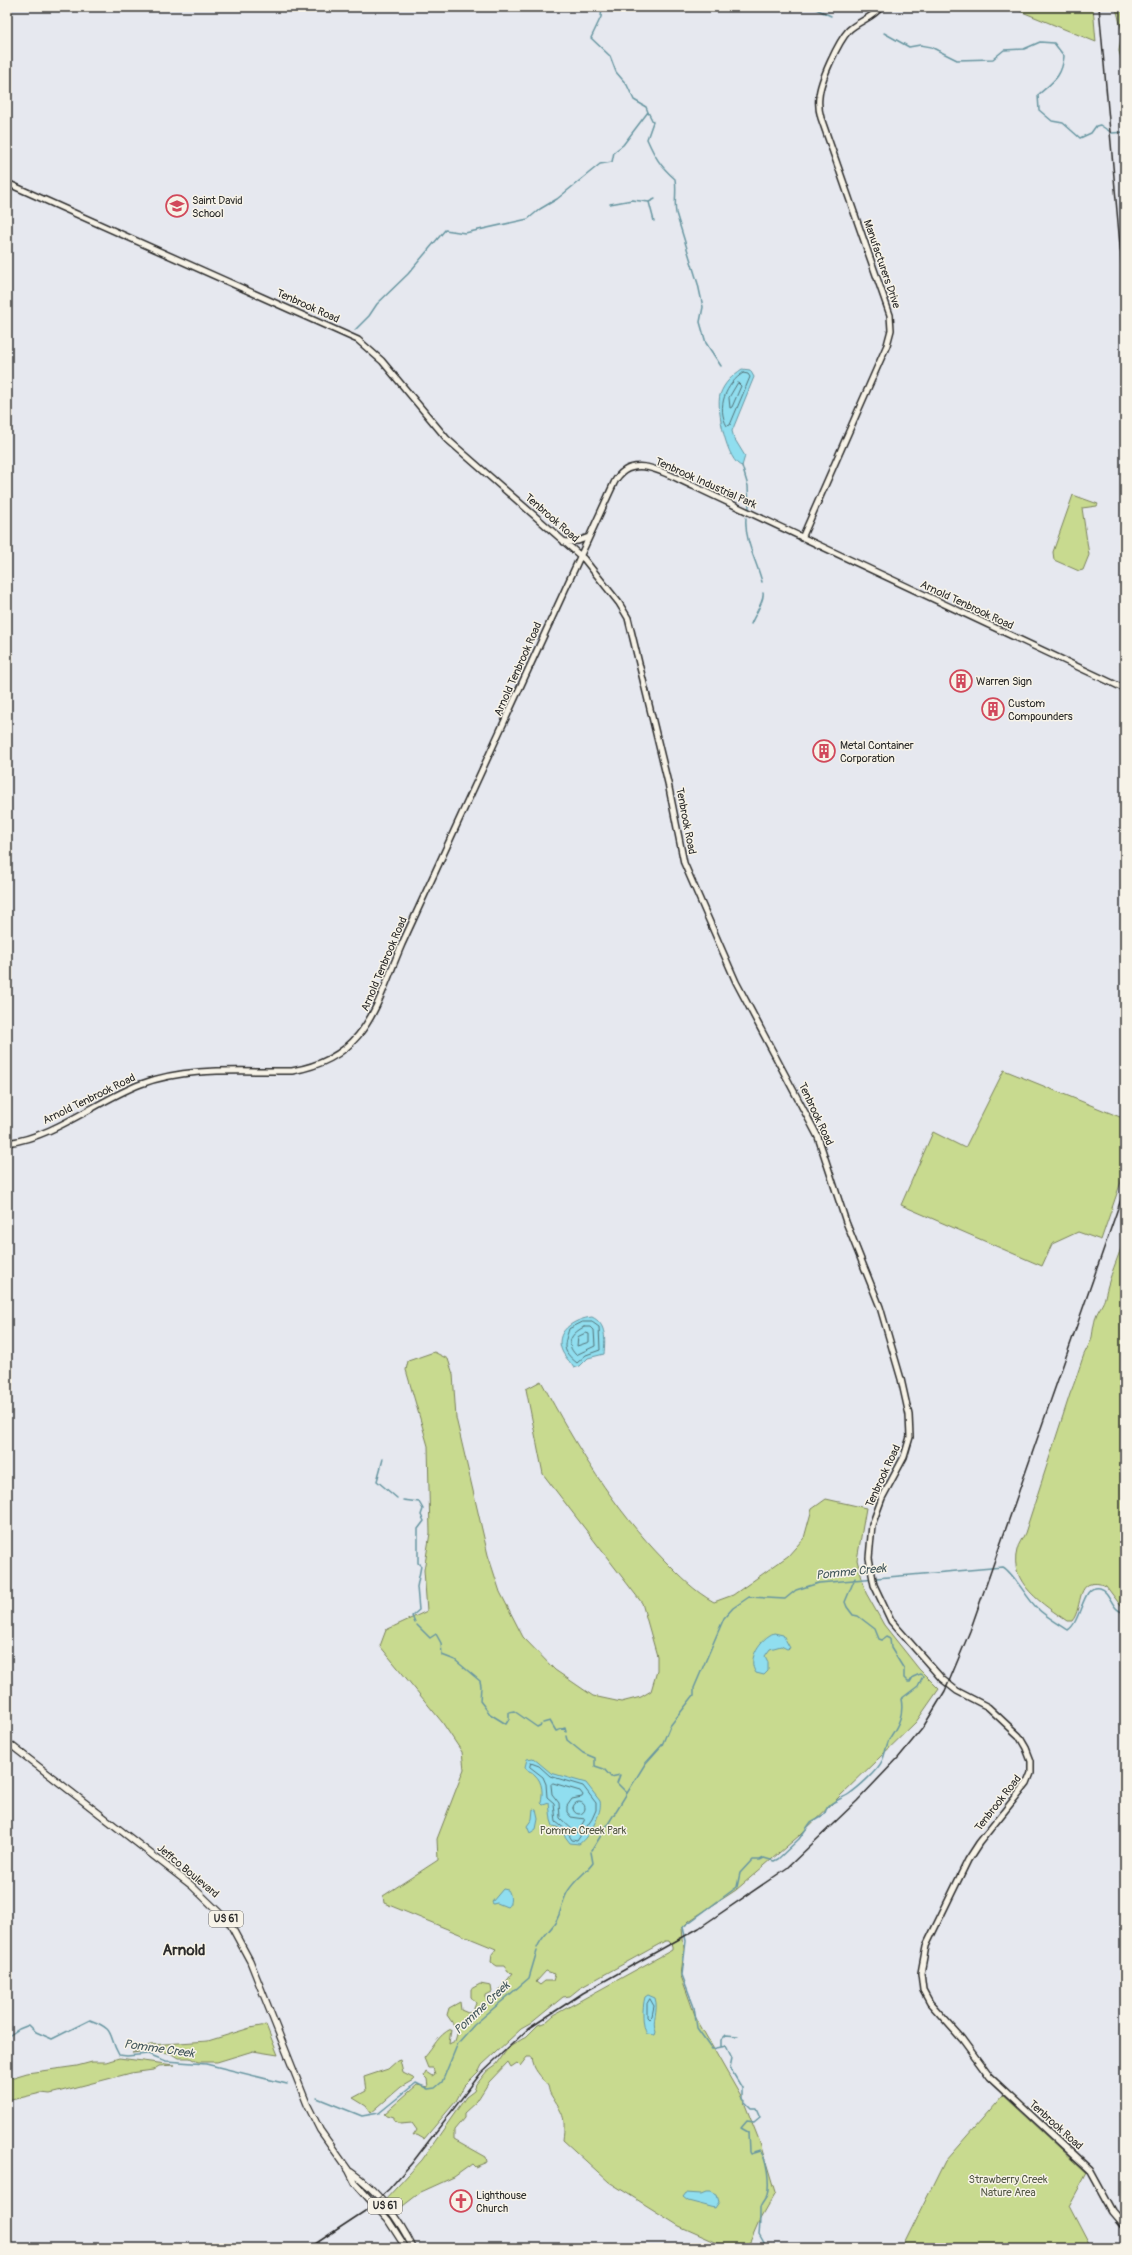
<svg xmlns="http://www.w3.org/2000/svg" width="1132" height="2255" font-family="Pangolin,sans-serif">
	<style>
		.green { fill: #c8da8f; stroke: #7a825d; fill-rule: evenodd }
		.water { fill: #90deef; stroke: #6896a1 }
		.lines { fill: none; stroke-linecap: round; stroke-linejoin: round }
		.shore { stroke: #537379; stroke-width: 1 }
		.stream { stroke: #6896a1; stroke-width: 1.5 }
		.secondary-casing { stroke: #2b2b2b; stroke-width: 8 }
		.primary-casing { stroke: #2b2b2b; stroke-width: 8 }
		.secondary { stroke: #f7f3e8; stroke-width: 5 }
		.primary { stroke: #f7f3e8; stroke-width: 5.5 }
		.rail { stroke: #2b2b2b; stroke-width: 1.5 }
		.labels { text-anchor: middle; dominant-baseline: central; stroke-width: 3; stroke-linejoin: round; paint-order: stroke }
		.shield { fill: #f7f3e8; stroke: #686764; stroke-width: 1 }
		.shield-label { font-size: 10px; font-weight: bold; fill: #2b2b2b }
		.poi-label { font-size: 11px; fill: #2b2b2b; stroke: #f7f3e8; text-anchor: start }
		.street-label { font-size: 11px; fill: #2b2b2b; stroke: #f7f3e8 }
		.park-label { font-size: 11px; fill: #525744; stroke: #f7f3e8 }
		.water-label { font-size: 12px; font-style: italic; fill: #44585c; stroke: #f7f3e8 }
		.district-label { font-size: 15px; font-weight: bold; fill: #2b2b2b; stroke: #f7f3e8 }
	</style>
	<rect width="100%" height="100%" fill="#e6e8ef"/>
	<filter id="ink" filterUnits="userSpaceOnUse"><feTurbulence type="fractalNoise" baseFrequency=".025" numOctaves="2"/><feDisplacementMap in="SourceGraphic" scale="8" xChannelSelector="R" yChannelSelector="G"/><feConvolveMatrix kernelMatrix="1 2 1 2 8 2 1 2 1" color-interpolation-filters="sRGB"/></filter>
	<g filter="url(#ink)">
		<!-- green -->
		<path class="green" d="M1010,7h83l3,35z
			M1125,7v79l-2,-20 -4,-15 3,-20 -6,-23z
			M1073,495l25,9 -1,2 -15,2 7,47 -6,15 -4,1 -25,-11 -1,-8z
			M1004,1070l121,49v51l-24,70 -23,-8 -26,12 -10,22 -141,-61 32,-73 32,16z
			M1125,1237v370l-4,-1 -15,-20c-32,-12 -22,21 -34,35h-5c-23,-16 -59,-38 -50,-71 1,-6 6,-12 8,-17l45,-139c5,-12 8,-22 12,-34 2,-8 8,-15 10,-23 1,-7 2,-14 4,-21 2,-6 8,-13 9,-19 4,-20 13,-39 20,-60z
			M434,1352l14,7 5,15 3,44 32,137 12,37 23,45 32,33 38,26 28,6 20,-5 10,-6 6,-20v-15l-15,-53 -99,-129 -17,-85 15,-8c35,65 72,127 124,180 16,16 29,30 49,41l19,-7 55,-39 16,-18 8,-29 14,-10 40,9 -9,52 9,33 18,32 35,44 20,20 -23,33 -116,113 -64,55 -47,31 -7,7 2,21 -3,27 15,42 48,84 15,38 16,53 -16,28 -9,21 -9,6h-12l-50,-22 -70,-44 -46,-42c3,-25 0,-25 -12,-45 -2,-3 -2,-6 -3,-9 -7,-11 -15,-15 -16,-29h-5l-7,9 -3,-3 -6,4 -3,-5 -19,20 -12,19 -13,12v5l-10,12v9l32,18 1,5 -12,5 -3,-3 -18,13 -33,15 -22,17 -4,1 -10,-10 37,-40 44,-63 8,-6 2,-6 11,-14 10,-7 11,-16 19,-12 11,-11 8,-3 8,-7 118,-65v-4l-3,-5h-4l-85,47 -10,8 -7,1 -33,27 -9,5 -39,36 -3,6 -15,15 -8,15 -32,38 -7,-4 -4,1 4,-6 -5,-7 -12,1 -6,-4v-3l-10,-3 33,-29 11,2 -1,-8 -3,-3 2,-4 6,4 3,-2 -2,-6h-5l-4,-10c10,-11 14,-23 27,-29l-2,15 6,-3 3,-10 -11,-16 2,-7 11,-6 1,8 7,3 5,-2 3,-8 -5,-6v-8l9,-5 11,2 1,6 -6,3v5l14,-6 -1,-4 14,-17 -5,-1 -4,-6h-7l-6,-4 1,-8 4,-5 -112,-46 -1,-7 55,-36 -1,-21 27,-70 -2,-17 -20,-30 -62,-76 6,-16 41,-19 -3,-41 6,-37 -2,-87 -22,-76 2,-9zM546,1971l9,3 -2,7h-8l-5,4 -4,-3z
			M266,2025l12,30 -25,-4 -36,11h-19l-8,-4h-12l-8,-5 -21,-2 -17,2 18,-8 58,-4 42,-13z
			M119,2058l55,7 -15,1 -6,4 -22,3 -81,21 -9,-1 -34,8v-22l20,-6 50,-7 15,-4h14z
			M400,2060l3,13 12,6 -14,8 -30,26 -5,-7 -13,-8 13,-7 -2,-14 24,-8 9,-8z
			M1003,2095l84,78 -18,33 22,42h-189l43,-87z"/>
		<!-- water -->
		<path class="water" d="M742,369l8,1 4,7 -22,54 2,7 11,18 -3,10c-15,-3 -26,-58 -22,-71 4,-12 12,-19 22,-26z
			M592,1317c15,7 13,23 12,37l-16,4 -8,8 -6,2c-3,-5 -8,-10 -11,-15 -11,-21 11,-34 29,-36z
			M774,1633l9,2 7,13 -3,1 -6,-3 -11,3 -5,7 3,6v9l-4,4 -8,-2c-10,-14 5,-35 18,-40z
			M533,1758l18,15 35,10 14,18c3,11 -11,36 -21,43l-9,-1 -12,-16 -5,-1 -2,-6 -2,-17 -6,2 -2,-2c2,-9 2,-21 -6,-28 -3,-4 -7,-3 -10,-8l2,-8z
			M533,1809l3,1 2,9 -2,10 -6,4 -3,-7 5,-7z
			M503,1889l5,1c3,4 4,14 -1,17l-10,-4 -4,1 -1,-2z
			M648,1995l7,3c4,13 -4,23 1,34l-1,3 -8,-1c-5,-8 -5,-26 -2,-37z
			M706,2192h5l6,3 2,7 -4,6 -27,-7 -5,-4 3,-4 15,1z"/>
		<g class="lines">
			<!-- shore -->
			<path class="shore" d="M743,373l5,1 2,3 -20,48 -3,1c-11,-19 -1,-42 16,-53z
				M738,383l3,3 -9,21 -2,1 -1,-10z
				M583,1322h9l7,5 1,23 -14,5 -9,8c-16,-13 -13,-17 -8,-34z
				M584,1327h7l3,3 1,16 -19,9c-12,-12 -4,-22 8,-28z
				M586,1333l3,1v8l-12,4 1,-9z
				M531,1763l8,3 11,10 33,10 13,17v7l-4,9 -15,22 -5,-1 -7,-11 -9,-7 -2,-19 -7,-6 -1,-13 -3,-7 -13,-10z
				M553,1783l27,8 3,4 -1,2 -10,2 -5,7v6l4,5 14,2 -8,15 -17,-16 -1,-15 -7,-9 -1,-9z
				M573 1808a6 6 0 1 1 12 0a6 6 0 1 1-12 0Z
				M650,1999l4,7 -2,10 -3,3 -2,-2v-13z"/>
			<!-- stream -->
			<path class="stream" d="M812,7l19,9
				M884,33l25,14 11,-2 11,2 26,13 36,-1 11,-9 20,-1 16,-7 14,1 10,13c-2,22 -12,26 -26,39l1,15 13,11 11,2 17,15 11,-5 5,-7 4,-1 12,8 13,-1
				M648,112l5,10 -6,17c8,18 13,27 28,40 2,12 -1,23 1,34l22,71 5,23 -3,15 6,21 15,23
				M649,202l5,19
				M610,204l22,-4 17,2 6,-3
				M355,330l14,-14 8,-12 31,-30 37,-44 20,3 63,-14 12,-10 17,-10 43,-35 12,-2 2,-10 9,-7 25,-33 -2,-5 -12,-7 -7,-15 -11,-13 -6,-16 -19,-18 10,-21 1,-10
				M742,466l6,20 1,23
				M746,518c-2,22 11,44 16,64
				M751,624c3,-8 14,-24 12,-31
				M383,1459l-6,22 20,17
				M403,1500l16,2 4,7 -2,6 3,6 -6,8v34l3,3 -4,21 2,23 -7,6 3,7
				M417,1625l13,13 6,-4 5,9 1,12 13,5 25,21 1,5 -1,15 10,13 16,10 3,-5v-7l5,-1 23,16 4,-2
				M543,1723l7,-2 6,10 9,-3 1,4
				M566,1736l1,4 16,13 12,5v8l9,3 7,8 9,-2 -3,8 10,10
				M592,1850l53,-86 17,-19 8,-19 24,-31v-7l30,-70 9,-10 16,-11 36,2 11,-9 23,-7 184,-16c11,6 23,31 34,41 9,9 21,15 31,22 14,-9 14,-46 31,-42 12,3 13,25 26,24
				M537,1948c4,-11 12,-16 18,-25 7,-11 7,-23 13,-32 8,-13 18,-18 25,-28l-2,-11
				M7,2037l12,-8 10,-4 7,7 16,7 38,-19c27,10 17,14 29,35l8,1 21,-2 18,7 40,3 81,20
				M721,2046v-6l5,-5 12,1
				M317,2098l45,18 17,-3 37,-30 12,6 7,-1 7,-6 16,-39 16,-18 55,-47 8,-27
				M767,2248l-8,-14c1,-9 1,-16 1,-25 0,-5 6,-9 7,-14 3,-9 0,-37 -7,-44l-10,3 -1,-2 -1,-20 -7,-4 6,-7 7,1 6,-5 -4,-9h-5l-9,-9v-11l-12,-20 2,-10 -6,-12 -14,3 -15,-21 -3,-21 -12,-32 4,-34 -3,-14 54,-40 3,-14 12,-13h8l4,-2 10,3 4,-2 21,-20 12,-17 14,-8c1,-12 15,-14 24,-20 9,-6 29,-24 33,-33 4,-8 4,-18 9,-25 8,-12 13,-23 10,-37l17,-13 5,-10 -3,-2 -7,3 -3,5h-2l-4,-4v-9l-13,-21 -1,-9 -4,-2 -4,3 -3,-1 -4,-10 -17,-13 -5,-1 -6,-8 -2,-5 10,-24"/>
			<!-- secondary casing -->
			<g class="secondary-casing">
				<path id="secondary" d="M7,183l351,157 24,21 65,78 137,120 35,44 9,15 40,165 16,80 52,119 82,155 28,85 34,85 21,72 8,36 1,22 -6,20 -22,41 -10,27 -3,33 5,27 17,36 51,58 15,12 31,16 31,29 7,12 5,13v12l-4,10 -48,60 -11,17 -42,86 -5,27 2,17 7,13 32,36 28,38 100,93 23,42 12,14
					M802,538l85,-193 4,-15 -1,-15 -69,-197c-2,-7 -3,-13 -2,-21 1,-16 19,-55 30,-67 10,-9 23,-12 32,-23
					M564,542l14,-1 11,-4
					M7,1143c48,-6 89,-42 134,-59 49,-18 101,-12 151,-13 76,-13 84,-67 110,-127l212,-461c17,-33 54,-8 79,3l432,203"/>
			</g>
			<!-- primary casing -->
			<g class="primary-casing">
				<path id="primary" d="M7,1742l184,143 38,37 21,39 57,143 13,26 29,41 6,12 33,37 18,28
					M351,2172c25,17 49,48 62,76"/>
			</g>
			<!-- secondary -->
			<use href="#secondary" class="secondary"/>
			<!-- primary -->
			<use href="#primary" class="primary"/>
			<!-- rail -->
			<path class="rail" d="M1099,7l26,295
				M309,2248l56,-37 24,-22 23,-26 69,-90 47,-44 55,-36 116,-65 88,-60 70,-67 41,-43 24,-29 23,-38 25,-60 155,-443"/>
		</g>
	</g>
	<!-- icons -->
	<defs>
		<g id="school-ring" transform="scale(1.15)"><circle r="9.5" fill="#f7f3e8" stroke="#d1495b" stroke-width="1.5"/><path d="M0-5L7-2L0 1L-7-2ZM-4 1L0 2.5L4 1V4Q0 6-4 4Z" fill="#d1495b"/></g>
		<g id="building-ring" transform="scale(1.15)"><circle r="9.5" fill="#f7f3e8" stroke="#d1495b" stroke-width="1.5"/><path d="M-4-6H4V6H1V3H-1V6H-4ZM-2.5-4.3h1.7v1.8h-1.7ZM.8-4.3h1.7v1.8H.8ZM-2.5-1h1.7V.8h-1.7ZM.8-1h1.7V.8H.8Z" fill="#d1495b"/></g>
		<g id="church-ring" transform="scale(1.15)"><circle r="9.5" fill="#f7f3e8" stroke="#d1495b" stroke-width="1.5"/><path d="M-1.2-6h2.4v3.5h3.3v2.4h-3.3V6h-2.4V-.1h-3.3v-2.4h3.3Z" fill="#d1495b"/></g>
	</defs>
	<g fill-rule="evenodd">
		<use href="#school-ring" x="177" y="206"/>
		<use href="#building-ring" x="961" y="681"/>
		<use href="#building-ring" x="993" y="709"/>
		<use href="#building-ring" x="824" y="751"/>
		<use href="#church-ring" x="461" y="2201"/>
	</g>
	<g class="labels">
		<!-- shield labels -->
		<g class="shield">
			<rect x="209" y="1911" width="34" height="16" rx="3"/>
			<rect x="368" y="2198" width="34" height="16" rx="3"/>
		</g>
		<g class="shield-label">
			<text x="226" y="1919">US 61</text>
			<text x="385" y="2206">US 61</text>
		</g>
		<!-- poi labels -->
		<g class="poi-label">
			<text x="192" y="200">Saint David<tspan x="192" dy="13">School</tspan></text>
			<text x="976" y="681">Warren Sign</text>
			<text x="1008" y="703">Custom<tspan x="1008" dy="13">Compounders</tspan></text>
			<text x="840" y="745">Metal Container<tspan x="840" dy="13">Corporation</tspan></text>
			<text x="476" y="2195">Lighthouse<tspan x="476" dy="13">Church</tspan></text>
		</g>
		<!-- street labels -->
		<g class="street-label">
			<text transform="translate(882 264) rotate(71)">Manufacturers Drive</text>
			<text transform="translate(308 306) rotate(24)">Tenbrook Road</text>
			<text transform="translate(706 483) rotate(24)">Tenbrook Industrial Park</text>
			<text transform="translate(552 518) rotate(41)">Tenbrook Road</text>
			<text transform="translate(967 605) rotate(25)">Arnold Tenbrook Road</text>
			<text transform="translate(518 669) rotate(-66)">Arnold Tenbrook Road</text>
			<text transform="translate(686 821) rotate(79)">Tenbrook Road</text>
			<text transform="translate(384 964) rotate(-67)">Arnold Tenbrook Road</text>
			<text transform="translate(89 1099) rotate(-26)">Arnold Tenbrook Road</text>
			<text transform="translate(816 1114) rotate(65)">Tenbrook Road</text>
			<text transform="translate(883 1476) rotate(-65)">Tenbrook Road</text>
			<text transform="translate(998 1803) rotate(-52)">Tenbrook Road</text>
			<text transform="translate(188 1871) rotate(40)">Jeffco Boulevard</text>
			<text transform="translate(1056 2125) rotate(42)">Tenbrook Road</text>
		</g>
		<!-- park labels -->
		<g class="park-label">
			<text x="583" y="1830">Pomme Creek Park</text>
			<text x="1008" y="2179">Strawberry Creek<tspan x="1008" dy="13">Nature Area</tspan></text>
		</g>
		<!-- water labels -->
		<g class="water-label">
			<text transform="translate(851 1572) rotate(-6)">Pomme Creek</text>
			<text transform="translate(482 2008) rotate(-43)">Pomme Creek</text>
			<text transform="translate(159 2049) rotate(8)">Pomme Creek</text>
		</g>
		<!-- district labels -->
		<g class="district-label">
			<text x="184" y="1950">Arnold</text>
		</g>
	</g>
	<!-- margin -->
	<rect width="1132" height="2255" fill="none" stroke="#f7f3e8" stroke-width="24"/>
	<rect x="12" y="12" width="1108" height="2231" fill="none" stroke="#2b2b2b" stroke-width="1.5" filter="url(#ink)"/>
</svg>
